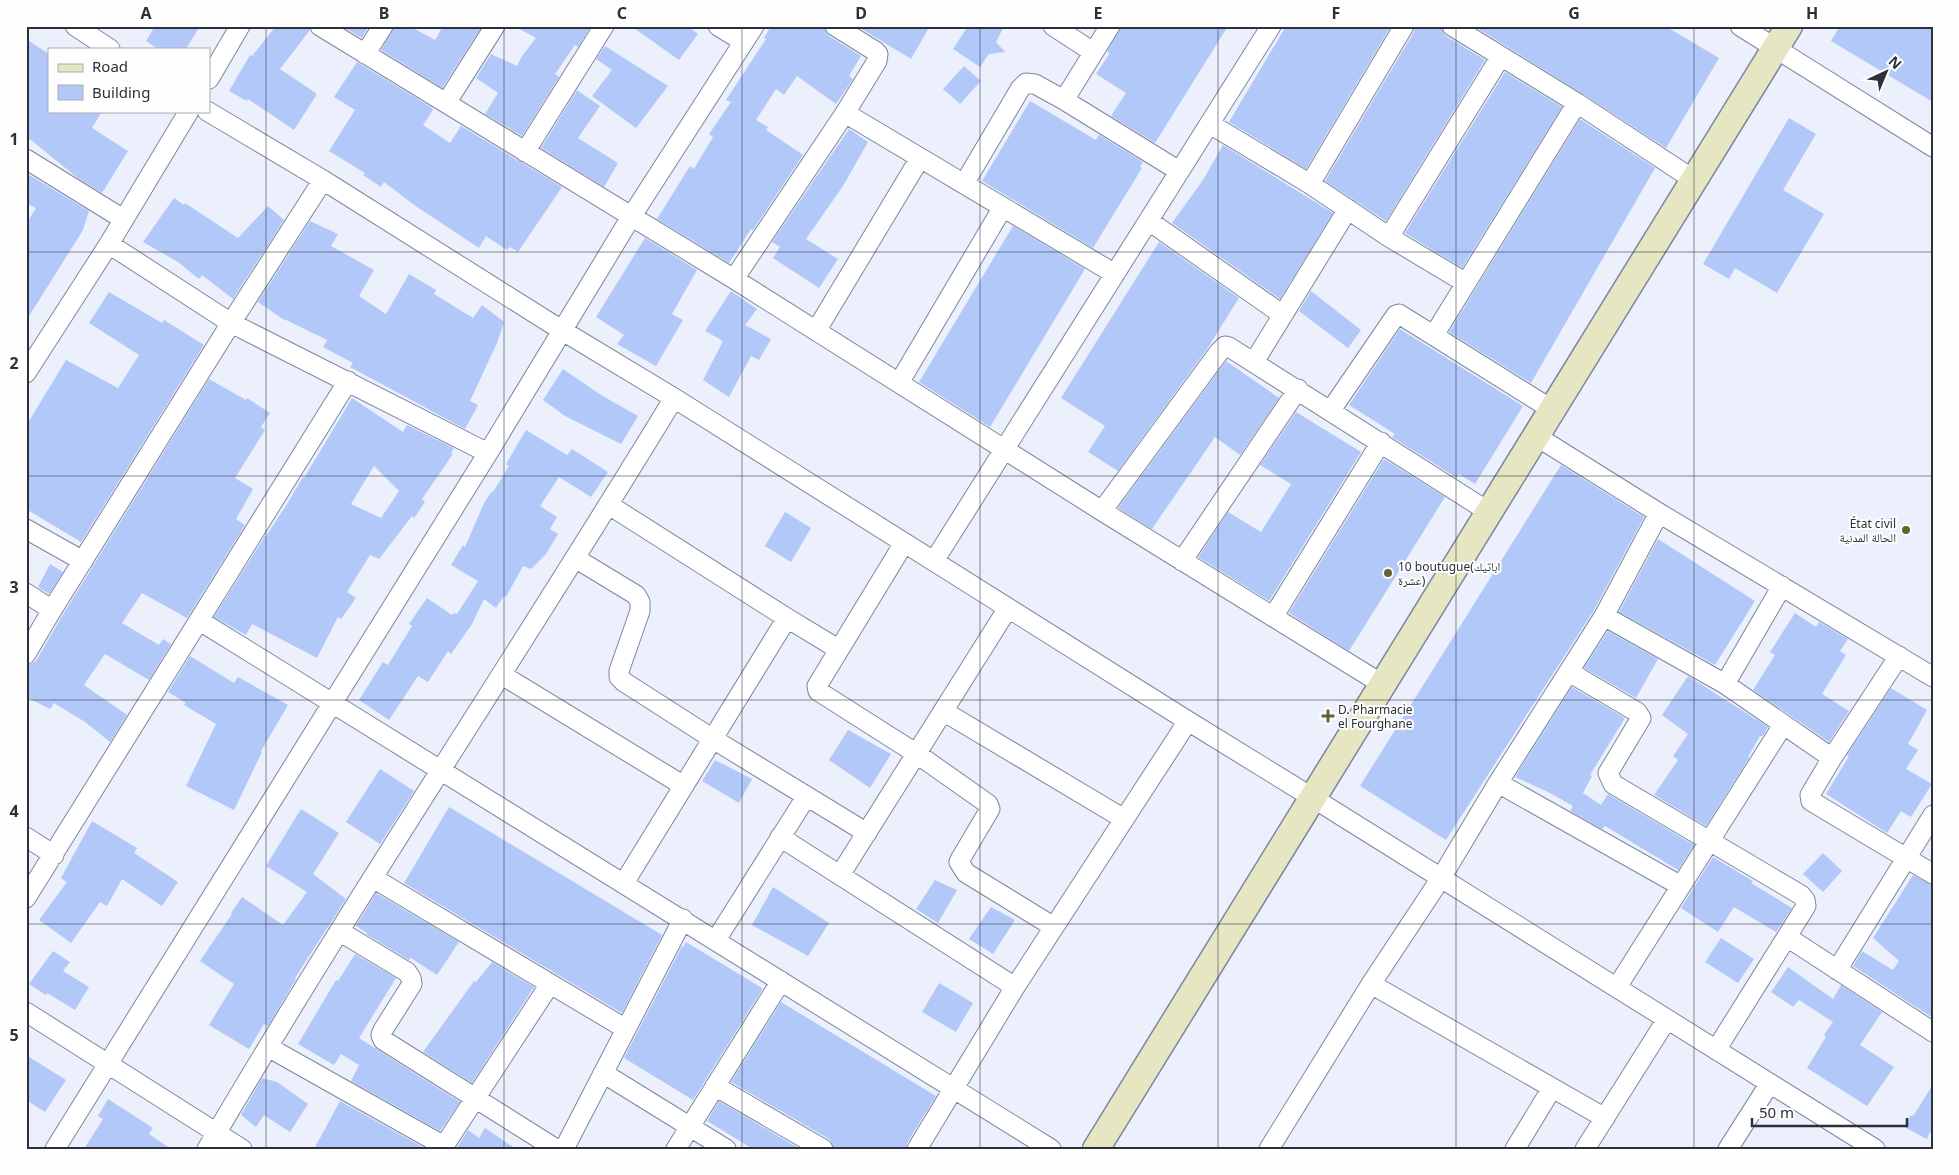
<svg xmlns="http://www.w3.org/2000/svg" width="1959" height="1175" font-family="'Noto Sans','Noto Naskh Arabic',sans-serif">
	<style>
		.building { fill: #b2c8f8; fill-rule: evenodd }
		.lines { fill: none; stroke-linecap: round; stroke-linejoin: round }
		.street-casing { stroke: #7b869f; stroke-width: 21 }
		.secondary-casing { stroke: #7b869f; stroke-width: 29 }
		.street { stroke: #fff; stroke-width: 19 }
		.secondary { stroke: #e6e6c3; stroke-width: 26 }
		.grid { fill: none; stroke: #2b303a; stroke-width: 1; stroke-opacity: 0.55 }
		.poi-dot { fill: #636431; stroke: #fefefe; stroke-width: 2 }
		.labels { text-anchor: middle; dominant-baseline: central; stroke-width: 4; stroke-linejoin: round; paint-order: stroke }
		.poi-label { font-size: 12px; fill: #2b303a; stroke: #fefefe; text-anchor: start }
		.neatline { fill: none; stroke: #2b303a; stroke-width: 2 }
		.grid-label { font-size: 16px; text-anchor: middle; font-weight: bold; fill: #2b303a }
	</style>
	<rect width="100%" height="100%" fill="#ebf0fc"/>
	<!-- building -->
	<path class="building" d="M155,26h45l-14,23h-28l-12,-8z
		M276,26h33l1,4 -30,39 37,25 -23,36 -46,-31 -1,2 -18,-10 21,-36 2,1z
		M342,26h27l-7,12z
		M394,26h15l26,14 8,-14h39l-40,62 -61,-38z
		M514,26h77l-13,21 -3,-2 -20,29 4,3 -37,59 -37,-22 13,-21 -22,-15 15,-24 26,12 5,-10 14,-18z
		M631,26h56l11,8 -19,26z
		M771,26h53l5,10 32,20 -12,20 4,3 -17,25 -39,-28 -13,19 -8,-6 -20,31 12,7 -2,3 37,25 -50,75 -2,-1 -22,34 -72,-44 33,-53 4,3 19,-32 -4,-3 22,-32 -5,-2 40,-61 -2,-1z
		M857,26h73l-19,33z
		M968,26h36l-8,16 9,10 -16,2 -9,13 -27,-18z
		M1121,26h107l-73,117 -44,-27 15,-23 -30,-19 14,-21 -3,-1z
		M1286,26h105l-85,143 -77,-47z
		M1415,26h26l5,10 39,24 -99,161 -61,-40 89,-149z
		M1474,26h191l54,32 -53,90 -83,-54z
		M1840,26h93v76l-102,-61z
		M26,39l23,15v57h53l-10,17 36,23 -26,42 -23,-14 -53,-43z
		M605,46l63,40 -32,42 -44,-32 20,-26 -16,-11z
		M357,62l74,45 2,3 -10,15 27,18 11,-17 101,61 -44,65 -8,-5 -3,3 -21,-14 -7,12 -62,-41 -33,-25 -3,5 -18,-12 2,-2 -36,-22 26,-41 -21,-13z
		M964,66l17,15 -21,23 -17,-15z
		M1505,72l57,35 -100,161 -57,-35z
		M577,90l23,16 -22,32 40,25 -14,24 -63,-39z
		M1030,101l66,39 3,-5 44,27 -3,5 2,1 -49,80 -111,-67z
		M1789,118l27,16 -33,56 41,24 -47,79 -42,-25 -6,11 -26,-15z
		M1580,119l75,49 -124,215 -82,-51z
		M849,129l19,13 -25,44 -37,53 32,20 -19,29 -46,-30 7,-11 -8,-5z
		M1223,145l110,68 -53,86 -108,-76 31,-43z
		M26,173l63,38 -6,19 -57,91v-97l10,-16 -10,-5z
		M174,198l10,7 1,-2 53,35 30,-32 16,14 -51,79 -31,-24 -3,4 -21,-17 -35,-20z
		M310,221l28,13 -7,12 43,24 -15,26 27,18 23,-40 27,16 -2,4 39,24 9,-13 22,17 -7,21 -27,58 8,4 -13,24 -115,-62 3,-4 -30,-16 4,-7 -43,-21v1l-26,-18z
		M1013,226l72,43 -95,158 -71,-45z
		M645,238l52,32 -25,44 11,6 -27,46 -39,-22 7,-9 -28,-18z
		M1159,242l80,56 -32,51 -89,122 -30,-19 17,-26 -44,-28z
		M731,291l26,18 -12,16 26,14 -12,21 -8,-4 -22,41 -26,-17 20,-39 -18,-10z
		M1311,291l50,39 -13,18 -49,-37z
		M109,292l53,31 2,-3 40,25 -123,197 -55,-33v-83l40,-66 52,28 21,-33 -50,-32z
		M1400,329l123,77 -48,78 -16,-10 -2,4 -65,-41 3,-3 -46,-29z
		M1226,361l53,37 -39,57 -25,-18 -63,92 -34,-21z
		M563,369l38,26 37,21 -17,28 -56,-28 -22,-16z
		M209,379l37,21 1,-2 23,15 -9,14 4,3 -30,48 18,11 -17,30 9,6 -58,93 -45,-25 -20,30 37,22 4,-6 8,5 -22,36 -44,-26 -21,31 43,30 -17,27 -25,-20 -31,-19 -4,6 -24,-12v-28l2,-4 8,-4 26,-45z
		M352,398l51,34 4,-7 47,23 -3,5 2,1 -31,45 3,3 -11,16 -2,-2 -33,43 -9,-4 -23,37 9,6 -15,21 -3,-2 -21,41 -65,-34 -6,11 -32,-18 51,-81h1l21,-32 16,-27 1,1zM374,466l25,25 -18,27 -30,-14z
		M1296,412l65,40 -92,149 -71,-44 30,-45 33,20 30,-48 -31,-19z
		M526,430l41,25 5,-6 36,23 -17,25 -32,-20 -19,29 17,11 -7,12 8,5 -12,20 -15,15 -8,-3 -17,31 -2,-1 -8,12 -12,-9 -12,25 -21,30 -3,-3 -20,31 -10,-6 -29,44 -30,-20 24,-38 5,3 24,-39 -3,-2 18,-26 25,17 2,-2 3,1 21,-33 -27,-16 12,-20 2,2 19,-44 8,-12 1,1 16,-26 -3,-2z
		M1384,459l61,38 -96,154 -60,-38z
		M1561,465l83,52 -50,93 -148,230 -86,-54z
		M785,512l26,16 -20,34 -26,-16z
		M1658,539l97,62 -40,64 -96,-53z
		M50,564l13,8 -14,22 -11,-7z
		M1795,613l21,14 3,-5 29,17 -8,12 6,4 -24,39 27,17 -20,31 -76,-52 22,-35 -5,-3z
		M1608,631l50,28 -22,39 -52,-30z
		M190,656l44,27 4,-6 50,28 -27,46 1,1 -28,58 -48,-24 30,-62 -32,-19 2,-2 -18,-11z
		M1688,676l80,51 -5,9h-3l-12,21 1,1 -43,68 -52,-31 24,-35 -5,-4 15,-22 -26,-19z
		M1572,687l53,31 -35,57 2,1 -9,17 18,12 7,-11 86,51 -16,25 -73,-44 -3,3 -32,-18 3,-5 -23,-13 -35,-16z
		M1891,688l36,22 -19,34 10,6 -12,19 26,15 -21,33 -10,-6 -14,22 -61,-39 23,-38 -2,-1z
		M848,730l43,24 -21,34 -41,-28z
		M715,760l37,19 -13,24 -37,-22z
		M380,769l34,22 -34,53 -34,-22z
		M449,807l213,128 -40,78 -218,-130z
		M301,809l38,24 -26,41 33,25 -51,79 1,1 -28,47 -4,-2 -15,25 -40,-24 25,-41 -34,-23 32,-47 -1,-1 11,-16 41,28 24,-33 -41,-26z
		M92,821l45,27 -3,5 44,29 -16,24 -40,-27 -15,27 -7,-4 -29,41 -32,-23 28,-38 -6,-4z
		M1823,853l19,18 -19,21 -20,-18z
		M1713,857l40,24 -2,2 41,25 -16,24 -42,-25 -16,25 -37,-24z
		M1913,875l20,10v133l-80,-52 9,-15 31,19 6,-9 -26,-23z
		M935,880l22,10 -19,33 -22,-14z
		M773,887l56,36 -21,33 -56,-31z
		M376,893l83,49 -22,33 -26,-17 -2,2 -2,-1 -41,-25 1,-1 -11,-7z
		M991,907l24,13 -22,34 -24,-15z
		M1721,938l33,21 -16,24 -33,-21z
		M686,942l76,46v2l-69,110 -69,-42 58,-112 1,1z
		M53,951l17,11 -7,9 26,16 -14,23 -28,-17 -1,2 -17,-11z
		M355,954l41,24 -37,60 101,64 -20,29 -89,-50 8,-16 -18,-11 -7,11 -36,-21 38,-64 2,1z
		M492,962l42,25 -62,96 -49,-31 51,-71 2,1z
		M1788,967l45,32 8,-14 41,27 -22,33 34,22 -27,39 -60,-38 19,-31 -2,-2 9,-13 -34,-22 -6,7 -22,-15z
		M939,983l34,20 -17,29 -34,-20z
		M781,1002l155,94 -29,47 -1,6h-72l-2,-6 -3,-4 -98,-57z
		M26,1055l40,25 -21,32 -19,-12z
		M262,1078l15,4 31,22 -18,28 -26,-17 -8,12 -15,-12z
		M1933,1084v48h-3l-3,7 -23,-12 6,-11 4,-1z
		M108,1099l45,29 -4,6 22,15h-87l19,-30 -5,-3z
		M340,1101l86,48h-112z
		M719,1101l81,48h-47l-46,-28z
		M485,1128l31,21h-60l12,-19 11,8z"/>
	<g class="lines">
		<!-- street casing -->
		<g class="street-casing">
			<path id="street" d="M75,26l35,23
				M320,26l414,253 368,232 280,173
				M718,26l26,16
				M1053,26l40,26
				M1452,26l125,77 117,77
				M1740,26l193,121
				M365,54l18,-28
				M209,79l31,-53
				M1064,100l46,-74
				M446,103l49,-77
				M207,111l116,69 240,151 111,67 514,323 125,77 562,351
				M845,113l270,161
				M1210,124l100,60 79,53 77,46
				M525,152l79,-126
				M26,159l97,60
				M964,184l56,-95 6,-6 9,1 29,16 115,71
				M1310,184l94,-158
				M1149,221l134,94
				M1389,237l112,-181
				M109,244l122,79 257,130
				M734,279l111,-166 32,-52 1,-7 -3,-3 -40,-25
				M816,331l104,-173
				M1434,335l143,-232
				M1254,362l94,-153
				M26,373l83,-129 80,-133
				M899,383l104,-176
				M1331,410l65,-95 3,-1 152,95
				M1536,436l123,77 274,164
				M609,505l178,113 51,31
				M1102,511l117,-159 6,-6 4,1 260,165
				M26,529l57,32
				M904,543l-87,143 1,5 99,63 71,50 2,5 -29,49 -2,4 7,11 88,54
				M575,558l61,37 4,7v9l-21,60v6l5,5 89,57 154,94
				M934,561l337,-535
				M1182,561l116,-172
				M26,593l26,17
				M1604,616l121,68 107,74
				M1273,617l108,-175
				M200,621l851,528
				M26,654l26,-44 179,-287 92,-143
				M1899,656l-67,102 -22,37 1,6 5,3 117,70
				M1569,672l68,40 4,6 -33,55 5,11 188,111 4,5 1,6 -90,144
				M502,675l182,111
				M1725,684l57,-98
				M943,711l181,108
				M1498,783l183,103
				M26,837l28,18
				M780,837l235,150
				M840,875l168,-267
				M373,878l253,151
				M624,883l163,-265
				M26,898l322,-517
				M339,931l68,41 4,6 1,6 -29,46 -2,5 2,5 173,109
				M1787,937l146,95
				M716,940l90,-143
				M1837,970l96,-155
				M1371,984l234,134
				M1617,987l166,-262
				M26,1012l216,137
				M268,1047l176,99
				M603,1073l123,76
				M715,1086l108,63
				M55,1149l433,-696 143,-236 123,-191
				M207,1149c149,-254 314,-499 467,-751
				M442,1149l108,-165
				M564,1149l119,-230
				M676,1149l105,-168
				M917,1149l98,-162 173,-266
				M1269,1149l102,-165 70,-106 57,-95 106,-167 55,-103
				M1515,1149l37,-61
				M1585,1149l82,-130
				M1728,1149l42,-66"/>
		</g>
		<!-- secondary casing -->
		<g class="secondary-casing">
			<path id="secondary" d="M1096,1149l693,-1123"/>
		</g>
		<!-- street -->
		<use href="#street" class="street"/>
		<!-- secondary -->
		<use href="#secondary" class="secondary"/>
	</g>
	<!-- grid -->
	<path class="grid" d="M266,26v1123M504,26v1123M742,26v1123M980,26v1123M1218,26v1123M1456,26v1123M1694,26v1123M26,252h1907M26,476h1907M26,700h1907M26,924h1907"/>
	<!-- markers -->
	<g class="poi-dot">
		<circle cx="1906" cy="530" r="5"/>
		<circle cx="1388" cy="573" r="5"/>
		<path d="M1325.5 708.5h5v5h5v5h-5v5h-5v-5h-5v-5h5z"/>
	</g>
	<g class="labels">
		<!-- poi labels -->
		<g class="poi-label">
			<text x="1896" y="523" text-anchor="end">État civil<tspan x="1896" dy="14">الحالة المدنية</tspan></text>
			<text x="1398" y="566">10 boutugue(اباتيك<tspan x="1398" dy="14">عشرة)</tspan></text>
			<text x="1338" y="709">D. Pharmacie<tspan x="1338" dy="14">el Fourghane</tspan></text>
		</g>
	</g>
	<!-- border -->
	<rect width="1959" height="1175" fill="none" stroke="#fefefe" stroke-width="55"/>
	<!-- legend -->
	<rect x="48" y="48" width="162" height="65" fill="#fefefe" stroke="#aaacb0"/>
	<rect x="58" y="64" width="25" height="8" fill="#e6e6c3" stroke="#aaacb0"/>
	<text x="92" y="72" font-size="15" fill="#2b303a">Road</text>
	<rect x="58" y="85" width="25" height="15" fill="#b2c8f8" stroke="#aaacb0"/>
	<text x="92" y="98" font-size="15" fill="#2b303a">Building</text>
	<!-- north arrow -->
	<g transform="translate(1886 72) rotate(44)" stroke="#fefefe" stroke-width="4" paint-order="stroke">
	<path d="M0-4L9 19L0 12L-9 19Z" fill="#2b303a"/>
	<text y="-8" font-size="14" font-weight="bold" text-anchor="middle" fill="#2b303a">N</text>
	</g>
	<!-- scale -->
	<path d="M1752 1118v8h155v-8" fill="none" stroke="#2b303a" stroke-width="2.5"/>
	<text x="1759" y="1118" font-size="15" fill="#2b303a" stroke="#fefefe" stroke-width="4" paint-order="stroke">50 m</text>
	<rect x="28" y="28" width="1904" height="1120" class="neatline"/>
	<g class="grid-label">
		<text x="146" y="19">A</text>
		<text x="384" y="19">B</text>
		<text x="622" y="19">C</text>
		<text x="861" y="19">D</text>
		<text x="1098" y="19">E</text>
		<text x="1336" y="19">F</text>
		<text x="1574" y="19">G</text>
		<text x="1812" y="19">H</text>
		<text x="14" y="145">1</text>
		<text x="14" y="369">2</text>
		<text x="14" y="593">3</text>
		<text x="14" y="817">4</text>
		<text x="14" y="1041">5</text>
	</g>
</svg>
